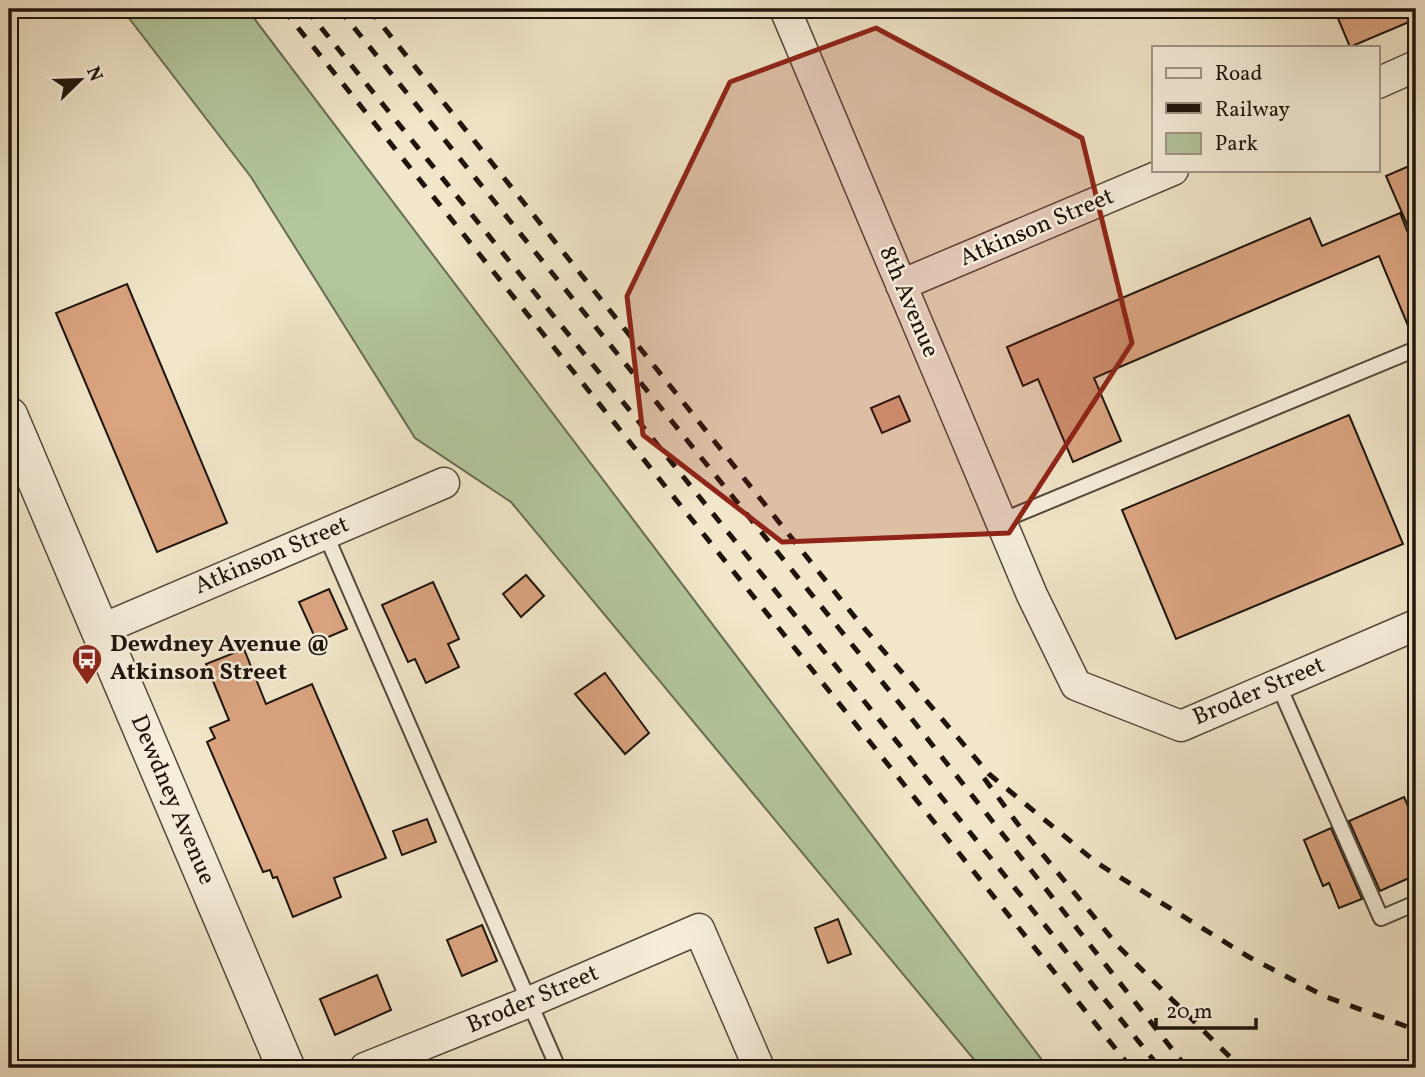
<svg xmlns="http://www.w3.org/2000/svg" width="1425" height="1077" font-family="Vollkorn,serif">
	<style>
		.green { fill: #b3c69c; stroke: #686d54; stroke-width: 2 }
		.building { fill: #daa480; stroke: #1e140c; stroke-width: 2 }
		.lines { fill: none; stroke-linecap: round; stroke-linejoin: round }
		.service-casing { stroke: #53483b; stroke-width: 18 }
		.minor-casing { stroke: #53483b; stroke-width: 33 }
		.tertiary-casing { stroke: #53483b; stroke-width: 40 }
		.service { stroke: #f6efdc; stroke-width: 14 }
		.minor { stroke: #f6efdc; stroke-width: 30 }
		.tertiary { stroke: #f6efdc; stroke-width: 37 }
		.rail { stroke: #1e140c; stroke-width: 5; stroke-dasharray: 12 12; stroke-linecap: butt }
		.marked { fill: #8f2418; fill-opacity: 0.2; stroke: #8f2418; stroke-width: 5; stroke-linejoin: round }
		.labels { text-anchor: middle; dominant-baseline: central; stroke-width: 5; stroke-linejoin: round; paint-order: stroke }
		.street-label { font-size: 24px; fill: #1e140c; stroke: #f6efdc }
		.poi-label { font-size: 24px; font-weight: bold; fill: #1e140c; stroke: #f6efdc; text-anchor: start }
	</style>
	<rect width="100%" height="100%" fill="#f1e6c9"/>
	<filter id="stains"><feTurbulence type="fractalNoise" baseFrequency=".00286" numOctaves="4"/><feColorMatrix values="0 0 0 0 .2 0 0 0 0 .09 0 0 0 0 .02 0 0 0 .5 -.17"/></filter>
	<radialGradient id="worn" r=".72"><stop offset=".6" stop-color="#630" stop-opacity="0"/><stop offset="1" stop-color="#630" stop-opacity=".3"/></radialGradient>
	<!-- green -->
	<path class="green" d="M122,9h125l801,1059h-67l-470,-566 -96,-64 -164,-261z"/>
	<!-- building -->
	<path class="building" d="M1354,9h62v10l-66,28 -13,-31z
		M1416,163v82l-30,-69z
		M1400,213l16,40v87h-2l-35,-84 -285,122 27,63 -48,21 -35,-83 -15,7 -16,-39 303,-129 12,28z
		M127,284l100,239 -70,29 -101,-239z
		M899,396l11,25 -28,12 -11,-25z
		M1349,415l54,129 -227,95 -54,-129z
		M526,575l18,21 -23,21 -18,-23z
		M433,582l26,57 -11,5 11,23 -33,16 -11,-24 -7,3 -26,-57z
		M329,589l18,40 -30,13 -18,-40z
		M244,649l22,55 46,-20 74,174 -52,20 7,19 -48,20 -16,-40 -4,1 -3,-8 -7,2 -56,-130 8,-4 -5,-10 19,-8 -23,-56z
		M605,673l44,60 -24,21 -50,-60z
		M1404,797l12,27v51l-36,16 -31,-70z
		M427,819l9,23 -34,13 -9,-24z
		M1331,828l31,71 -23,9 -10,-25 -6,3 -19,-46z
		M838,919l13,35 -23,9 -13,-35z
		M482,925l15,36 -35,15 -15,-36z
		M377,975l14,35 -56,25 -15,-36z"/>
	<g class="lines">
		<!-- service casing -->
		<g class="service-casing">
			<path id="service" d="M1001,521l415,-172
				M325,533l233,535
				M1278,684l103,234 35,-15"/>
		</g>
		<!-- minor casing -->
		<g class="minor-casing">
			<path id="minor" d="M785,9l247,586 44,90 105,41 235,-101
				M1378,83l38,-17
				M901,285l272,-115
				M100,630l344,-147
				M365,1068l164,-66 170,-73 60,139"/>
		</g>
		<!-- tertiary casing -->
		<g class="tertiary-casing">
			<path id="tertiary" d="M9,416l277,652"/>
		</g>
		<!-- service -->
		<use href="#service" class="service"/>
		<!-- minor -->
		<use href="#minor" class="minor"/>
		<!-- tertiary -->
		<use href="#tertiary" class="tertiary"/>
		<!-- rail -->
		<path class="rail" d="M283,9l848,1059
			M306,9l854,1059
			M339,9l561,695 287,364
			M369,9l489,612 131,153 108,89 152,94 75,39 92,34
			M984,778l33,45 101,123 123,122"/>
	</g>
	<!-- marked area -->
	<path class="marked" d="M876,28l206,110 50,205 -123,190 -227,9 -139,-107 -16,-139 103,-214z"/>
	<!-- icons -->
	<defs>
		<g id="bus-pin" transform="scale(1.575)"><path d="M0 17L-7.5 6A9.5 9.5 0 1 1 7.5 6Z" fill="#8f2418" stroke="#f6efdc"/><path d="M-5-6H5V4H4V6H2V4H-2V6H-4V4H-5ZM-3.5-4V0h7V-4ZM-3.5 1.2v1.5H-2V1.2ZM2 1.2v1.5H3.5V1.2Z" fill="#fff"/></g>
	</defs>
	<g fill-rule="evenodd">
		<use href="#bus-pin" x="87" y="659"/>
	</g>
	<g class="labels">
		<!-- street labels -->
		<g class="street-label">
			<text transform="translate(1037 228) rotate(-23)">Atkinson Street</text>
			<text transform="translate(908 302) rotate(67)">8th Avenue</text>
			<text transform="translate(272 556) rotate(-23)">Atkinson Street</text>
			<text transform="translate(1259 692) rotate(-23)">Broder Street</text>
			<text transform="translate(172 800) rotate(67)">Dewdney Avenue</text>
			<text transform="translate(533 1000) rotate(-23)">Broder Street</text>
		</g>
		<!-- poi labels -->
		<g class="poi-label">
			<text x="110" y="645">Dewdney Avenue @<tspan x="110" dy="28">Atkinson Street</tspan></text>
		</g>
	</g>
	<!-- margin -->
	<rect width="1425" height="1077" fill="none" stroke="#f1e6c9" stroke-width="35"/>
	<rect x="10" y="10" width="1404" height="1056" fill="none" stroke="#1e140c" stroke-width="3.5"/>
	<rect x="18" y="18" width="1390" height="1042" fill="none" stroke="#1e140c" stroke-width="2"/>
	<!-- legend -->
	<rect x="1152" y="46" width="228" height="126" fill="#f6efdc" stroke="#a09789" stroke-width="2"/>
	<rect x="1166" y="68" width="35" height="10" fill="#f6efdc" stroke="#a09789" stroke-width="2"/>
	<text x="1215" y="80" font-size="21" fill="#1e140c">Road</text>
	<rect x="1166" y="103" width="35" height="10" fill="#1e140c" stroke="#a09789" stroke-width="2"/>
	<text x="1215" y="116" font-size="21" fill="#1e140c">Railway</text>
	<rect x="1166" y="133" width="35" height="21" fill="#b3c69c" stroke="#a09789" stroke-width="2"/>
	<text x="1215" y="150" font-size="21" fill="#1e140c">Park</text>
	<!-- north arrow -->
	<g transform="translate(80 80) rotate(67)" stroke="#f6efdc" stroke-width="5" paint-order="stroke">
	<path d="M0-5L12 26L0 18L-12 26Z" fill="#1e140c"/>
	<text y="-10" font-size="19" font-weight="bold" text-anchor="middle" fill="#1e140c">N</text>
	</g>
	<!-- scale -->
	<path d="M1156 1018v10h100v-10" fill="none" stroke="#1e140c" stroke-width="3.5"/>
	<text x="1166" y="1018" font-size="21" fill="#1e140c" stroke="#f6efdc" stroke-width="5" paint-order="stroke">20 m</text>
	<rect width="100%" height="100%" filter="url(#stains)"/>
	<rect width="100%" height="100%" fill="url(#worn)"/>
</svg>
